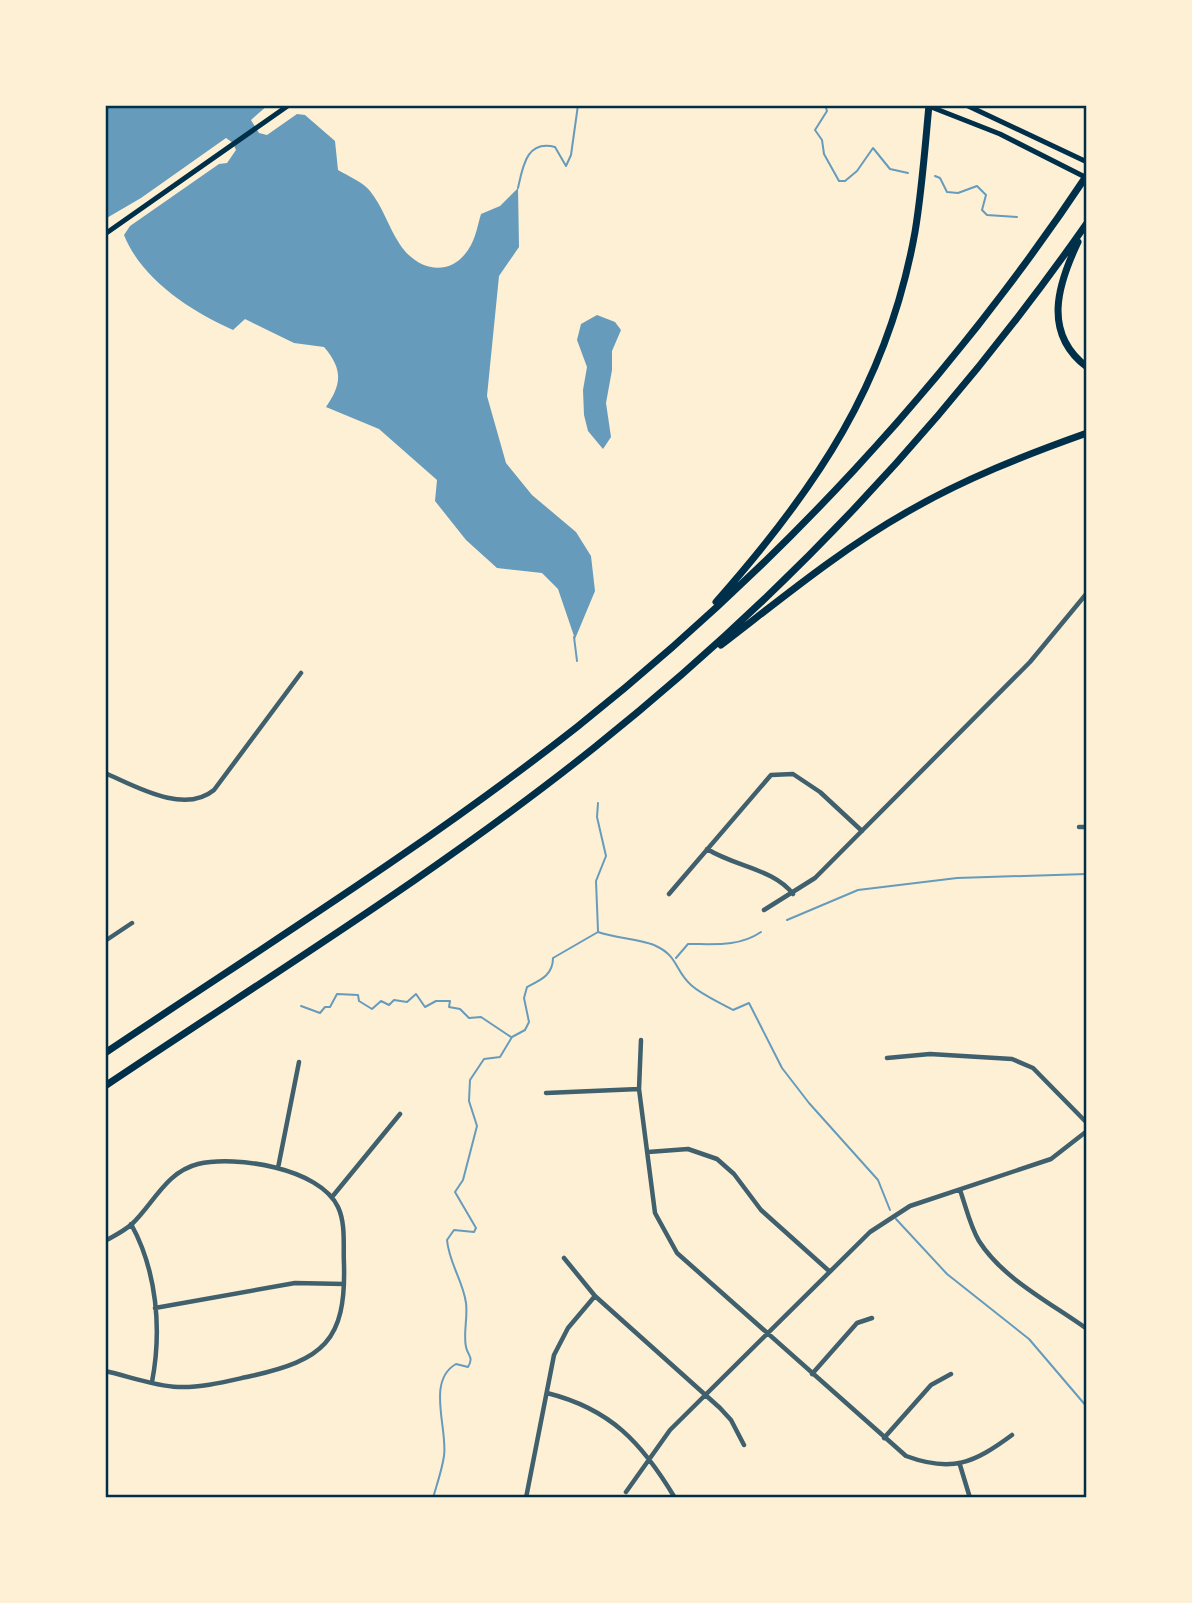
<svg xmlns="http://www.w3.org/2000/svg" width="1192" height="1603" font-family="'PT Sans',sans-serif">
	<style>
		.water { fill: #669bbc }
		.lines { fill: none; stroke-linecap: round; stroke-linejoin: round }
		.stream { stroke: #669bbc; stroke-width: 2 }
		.minor { stroke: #3f606c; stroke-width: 4.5 }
		.secondary { stroke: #003049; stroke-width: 5 }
		.motorway { stroke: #003049; stroke-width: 7 }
		.neatline { fill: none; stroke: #003049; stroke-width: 2.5 }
	</style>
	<rect width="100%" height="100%" fill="#fdf0d5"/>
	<!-- water -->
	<path class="water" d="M105,105h163l-17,15 8,13 8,2 30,-21 8,1 30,26 3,29c10,6 25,12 32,21 13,16 18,35 29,52 18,29 54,36 72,2 5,-9 7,-21 10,-31l19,-8 18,-18 1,59 -20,29 -12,120 19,67 26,32 44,37 15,24 4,35 -20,48 -17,-50 -16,-16 -45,-5 -31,-28 -31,-39 2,-21 -58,-51 -53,-22c16,-23 17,-38 -2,-60l-30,-4 -49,-24 -12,11c-42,-19 -91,-50 -109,-95l6,-9 89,-62 8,-1 9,-13 -3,-7 -7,-5 -85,60 -36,21z
		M597,315l18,7 6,8 -9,21v19l-6,33 5,34 -8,12 -15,-18 -4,-16 -1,-25 4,-23 -10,-27 4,-16z"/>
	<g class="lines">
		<!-- stream -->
		<path class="stream" d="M825,105l2,6 -12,19 7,10 2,14 15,27h6l12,-10 16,-23 17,21 18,4
			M935,176l5,2 7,14 11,1 19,-7 9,9 -4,15 5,5 30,2
			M518,188c5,-23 9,-48 37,-41l11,19 5,-11 7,-50
			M574,637l3,24
			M787,920l71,-30 99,-12 130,-4
			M598,931l-2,-50 10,-25 -9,-39 1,-14
			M676,958l12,-14c26,0 51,3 73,-12
			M301,1006l19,7 5,-6h5l7,-13 21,1 1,6 13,8 9,-8 8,4 5,-5 13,2 9,-8 9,13 11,-6h14l-1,6 11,2 9,9 12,-1 30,20
			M896,1219l51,55 82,65 58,68
			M433,1498c4,-14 9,-28 11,-42 4,-27 -18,-75 12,-92l12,3c6,-10 0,-11 -2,-20 -3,-13 2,-30 0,-44 -3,-22 -17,-40 -19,-63l7,-10 20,2 2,-4 -21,-36 8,-12 14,-54 -8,-25 1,-21 14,-21 16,-2 12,-20 13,-7 4,-8 -5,-24 3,-11c14,-7 26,-12 26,-29l45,-26c17,6 47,8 58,14 22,10 19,25 35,39 11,10 28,17 42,25l16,-7 33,65 27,35 69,77 12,30"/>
		<!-- minor -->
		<path class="minor" d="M105,773c30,13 79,42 109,17l87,-117
			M1079,827h8
			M707,849c29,18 67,20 86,45
			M669,894l102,-119 22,-1 27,18 42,39
			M764,910l51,-32 215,-216 57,-69
			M105,941l27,-18
			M641,1040l-2,49 16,124 22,40 229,203c46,17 68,7 106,-21
			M887,1058l43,-4 82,5 21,9 54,55
			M546,1093l93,-4
			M648,1152l40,-3 29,10 17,15 27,36 68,61
			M278,1168l21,-106
			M960,1190c6,17 10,36 19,51 24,38 72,62 108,88
			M332,1197l68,-83
			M131,1224c26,47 31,106 21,158
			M105,1241c9,-5 19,-10 27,-17 22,-21 34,-52 66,-60 37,-9 122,4 140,43 8,17 5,39 6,58 2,76 -21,95 -93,111 -23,5 -49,12 -73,11 -24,-1 -50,-11 -73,-16
			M564,1258l31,38 125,112 11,12 13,25
			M155,1308l140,-25 49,1
			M812,1374l45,-51 15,-5
			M547,1393c64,16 95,50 128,105
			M884,1438l47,-53 20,-11
			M960,1465l10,33
			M626,1492l44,-62 200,-198 40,-26 141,-47 36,-28
			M526,1498l28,-143 14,-27 27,-32"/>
		<!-- secondary -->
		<path class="secondary" d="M926,105l74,29 87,44
			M966,105l121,57
			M105,234l184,-129"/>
		<!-- motorway -->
		<path class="motorway" d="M1078,242c-20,42 -36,91 9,125
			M716,602c100,-113 172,-219 199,-370 7,-42 10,-85 14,-127
			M721,645c60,-46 119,-95 186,-133 57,-33 118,-57 180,-79
			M105,1053c158,-106 322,-208 472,-326 196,-156 371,-343 510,-552
			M105,1086c164,-110 335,-215 490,-339 188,-150 354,-327 492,-524"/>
	</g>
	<!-- border -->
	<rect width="1192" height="1603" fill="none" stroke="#fdf0d5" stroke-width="214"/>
	<rect x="107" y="107" width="978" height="1389" class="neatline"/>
</svg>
